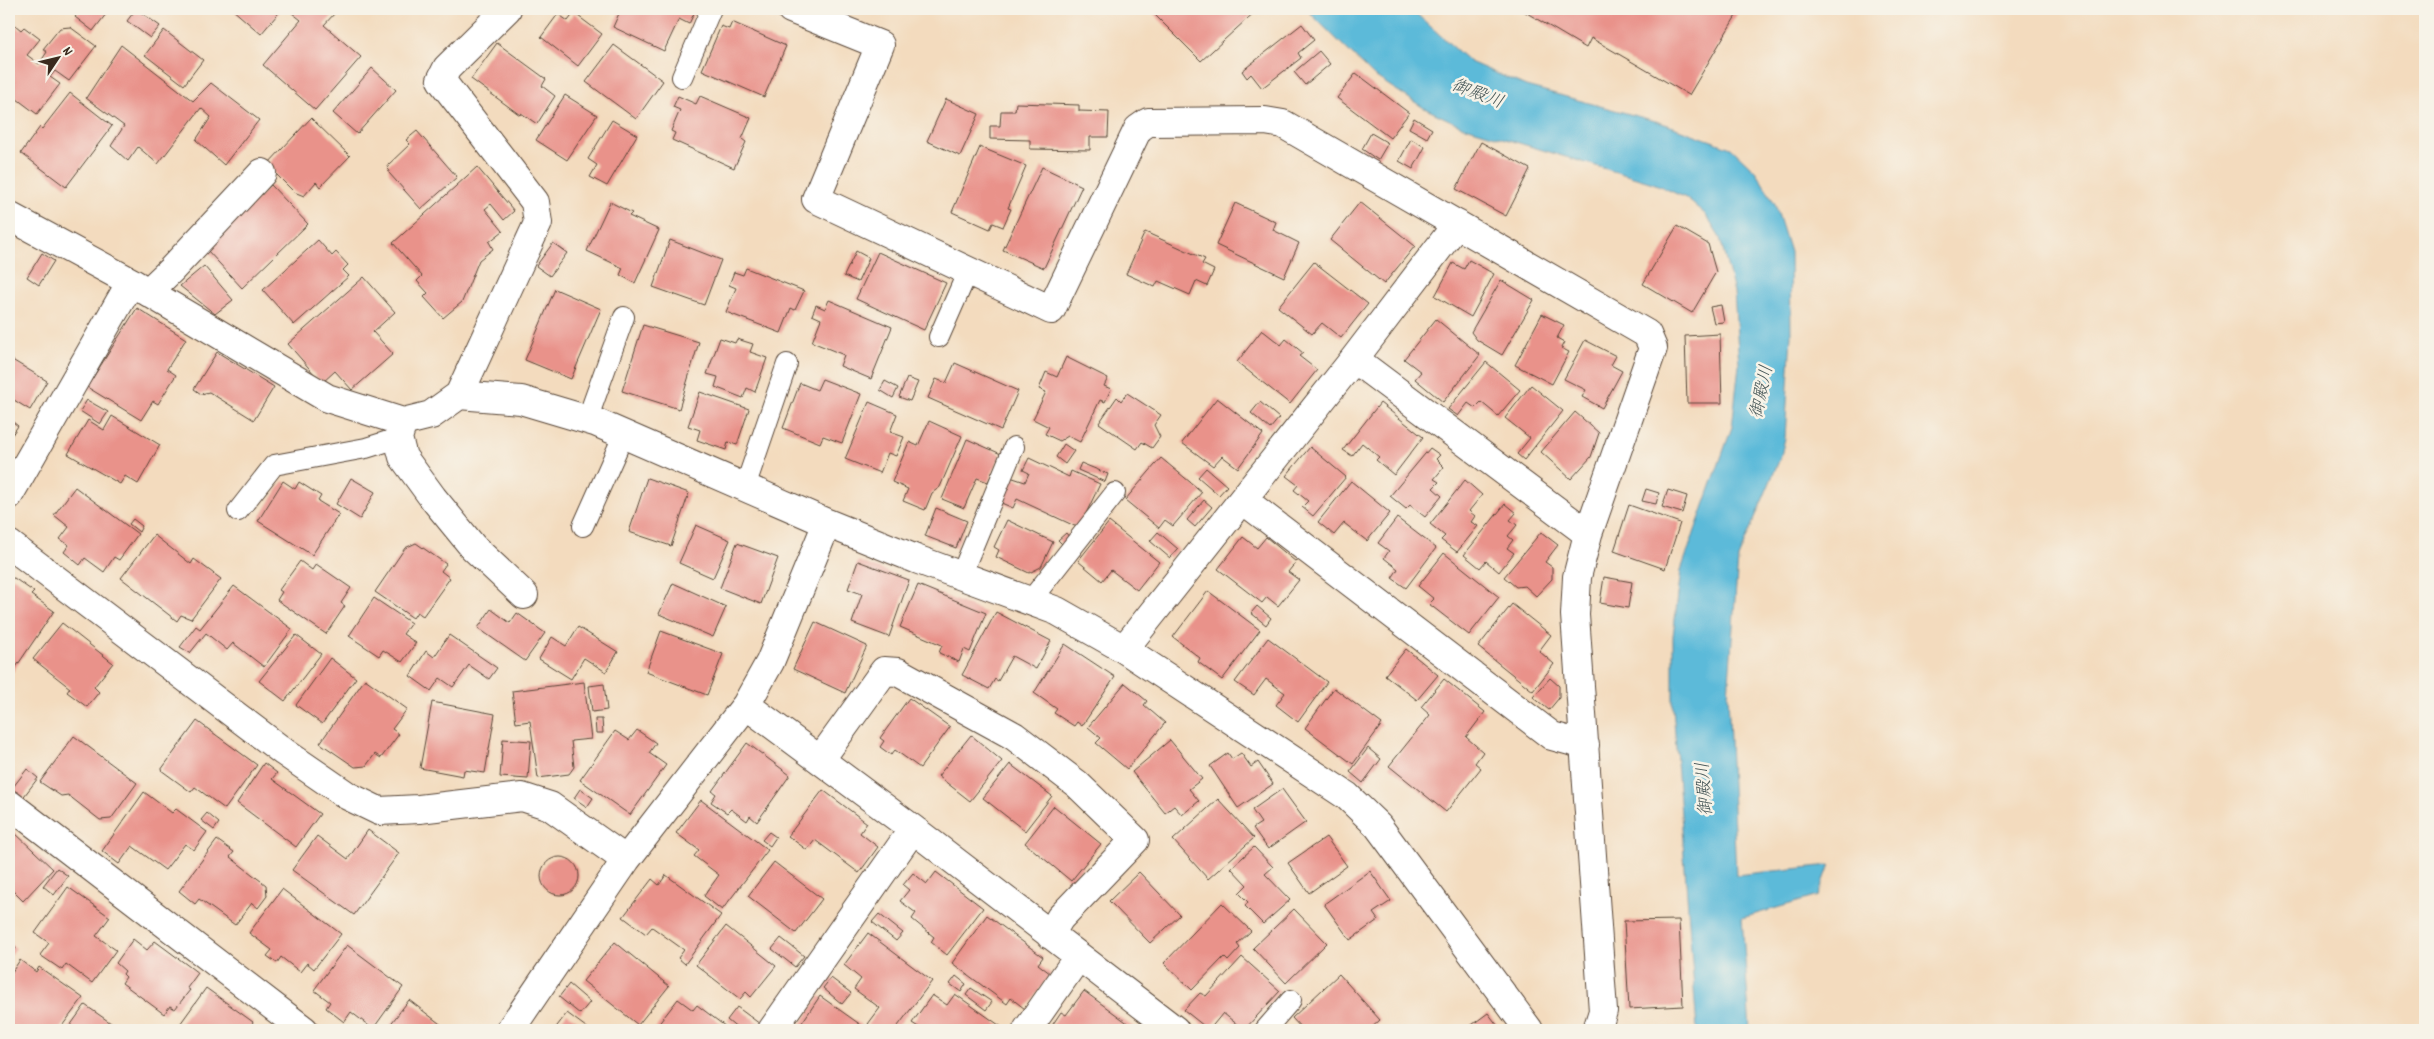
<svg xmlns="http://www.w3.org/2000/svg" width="2434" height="1039" font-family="Dekko,'Klee One',sans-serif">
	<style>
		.water { fill: #5bbad9; stroke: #4b727c }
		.building { fill: #e9928a }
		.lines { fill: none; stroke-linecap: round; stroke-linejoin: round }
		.lane-casing { stroke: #574536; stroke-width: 22 }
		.street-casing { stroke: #574536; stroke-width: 30 }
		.lane { stroke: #fff; stroke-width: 20 }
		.street { stroke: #fff; stroke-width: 28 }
		.labels { text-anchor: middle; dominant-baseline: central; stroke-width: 5; stroke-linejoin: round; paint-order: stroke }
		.water-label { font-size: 18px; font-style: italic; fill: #455556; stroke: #f7f3e8 }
	</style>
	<rect width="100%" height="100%" fill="#f7f3e8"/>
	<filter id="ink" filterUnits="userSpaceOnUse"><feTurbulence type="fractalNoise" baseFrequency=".02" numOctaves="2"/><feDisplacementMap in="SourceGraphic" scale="10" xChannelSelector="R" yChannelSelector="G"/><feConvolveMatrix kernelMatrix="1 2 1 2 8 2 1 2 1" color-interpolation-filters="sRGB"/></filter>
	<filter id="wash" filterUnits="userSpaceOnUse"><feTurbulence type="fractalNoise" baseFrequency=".0096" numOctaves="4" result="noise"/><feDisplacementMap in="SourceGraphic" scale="20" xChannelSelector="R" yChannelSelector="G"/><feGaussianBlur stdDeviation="1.12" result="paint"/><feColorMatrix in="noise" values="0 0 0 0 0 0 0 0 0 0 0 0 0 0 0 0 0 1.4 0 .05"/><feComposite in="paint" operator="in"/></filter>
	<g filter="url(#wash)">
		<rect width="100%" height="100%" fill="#f3dbbe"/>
		<!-- water -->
		<path class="water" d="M1306,9h105l59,53 56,24 133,36 72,26 25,24 19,32 15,48 1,83 -6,103 -4,18 -43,102 -10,137 8,180 94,-10 -12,31 -76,22 8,112h-53l-24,-323v-71l8,-66 51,-143 7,-62 -5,-73 -14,-54 -15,-24 -19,-16 -33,-15 -191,-57 -38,-18 -51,-33z"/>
		<g id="blocks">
			<!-- building -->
			<path class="building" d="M81,9h29l-17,22 -18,-14z
				M136,9l24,17 -10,12 -23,-17z
				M232,9h50l-21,25z
				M287,9h43l5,4 -11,12 37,32 -46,53 -52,-45 38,-45z
				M621,9h75l-7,15 -10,-5 -15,32 -51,-24z
				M1149,9h109l-57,52z
				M1520,9h220l-51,86 -98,-57 -5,10z
				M574,13l28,21 -24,32 -37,-29 17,-23 10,7z
				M9,20l12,10 3,-3 16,12 -13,16 12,9 8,-12 -4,-3 17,-21 10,-1 26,19 -27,35 -14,-10 -5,6 10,7 -23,30 -28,-21z
				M732,22l54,24 -22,51 -62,-27 19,-44 8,3z
				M1302,24l12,16 -16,13 3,5 -39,30 -11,-14 -4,4 -5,-7z
				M164,30l39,30 -19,25 -39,-30z
				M497,43l49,36 -4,7 13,10 -18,28 -16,-11 -1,2 -49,-36z
				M121,45l72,56 18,-18 48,37 -35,45 -28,-25 15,-23 -10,-9 -43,56 -20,-17 -10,14 -17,-15 13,-20 -38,-28z
				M614,45l49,36 -27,38 -50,-37z
				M1319,51l11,13 -25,21 -11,-13z
				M372,68l24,22 -39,44 -24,-21z
				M1356,73l53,40 -19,25 -53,-40z
				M70,93l42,33 -46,61 -45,-34 19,-26 2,2z
				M565,95l32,20 -30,45 -31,-20z
				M678,96l18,8 4,-8 51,22 -9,21 4,3 -12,26 -62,-28 3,-7 -4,-2 9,-21 -7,-3z
				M946,99l33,15 -19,42 -33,-15z
				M1016,103l63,2v6l30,1 -1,25h-18v13l-60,-1v-9l-40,-1v-13h10l1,-15h14z
				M311,118l39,38 -30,31 -4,-5 -12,14 -10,-4 -27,-27z
				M1414,118l18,11 -5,9 -18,-10z
				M612,120l25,15 -30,51 -17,-9 7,-12 -9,-6z
				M417,131l40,46 -36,32 -32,-36 -1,-8 22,-21 -4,-4z
				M1371,133l17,10 -10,17 -16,-11z
				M1411,139l14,8 -12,22 -14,-8z
				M1481,142l49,27 -24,47 -50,-27z
				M980,147l46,19 -18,42 3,1 -8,18 -10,-4 -3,6 -38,-17z
				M477,167l37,44 -10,9 -13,-16 -6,5 18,22 -14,11 4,7 -14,11 -17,42 -19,16 -19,-21 4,-4 -11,-12 5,-5 -29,-33z
				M1042,167l40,19 -38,82 -41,-18z
				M271,185l37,39 -66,64 -35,-38z
				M610,202l22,11 -3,3 30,14 -24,53 -15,-8 3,-7 -36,-17z
				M1360,202l55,44 -31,38 -54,-44z
				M1235,203l41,19 -3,8 26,13 -15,34 -68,-32z
				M1677,226l31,18 8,28 -24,41 -49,-29z
				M1145,232l60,27 -3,5 12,6 -7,16 -11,-5 -6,14 -32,-14 -3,6 -29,-13z
				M318,240l14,16 4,-4 12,13 -5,5 6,6 -55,49 -31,-35z
				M670,240l51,20 -17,45 -51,-18z
				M553,243l14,10 -17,23 -14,-10z
				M856,251l13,7 -11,24 -14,-6z
				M878,252l68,31 -22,47 -68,-31z
				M42,253l12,8 -15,24 -12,-8z
				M1469,260l25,14 -23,43 -36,-21 18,-33 11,6z
				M1314,262l54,42 -27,34 -19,-15 -10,11 -34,-27z
				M204,266l29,34 -18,14 -35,-28z
				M746,268l58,23 -9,19 -4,-2 -10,25 -55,-21 10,-24 -7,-3 5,-13 9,3z
				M364,277l31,35 -22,20 20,22 -41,36 -17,-19 -13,12 -34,-39z
				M1501,280l33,20 -32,55 -25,-15 -6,-8z
				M555,289l46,20 -30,70 -46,-19z
				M829,300l63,27 -21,52 -31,-13 4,-11 -32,-13 9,-23 -9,-4 4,-10 9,4z
				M1721,305l3,17 -10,1 -4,-16z
				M137,308l49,31 -19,30 9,6 -18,29 -5,-3 -12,19 -54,-33z
				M1542,314l22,11 -7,13 7,4 -3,6 8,4 -17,32 -37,-19z
				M1436,319l44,36 -37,47 -28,-23 6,-7 -17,-13z
				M643,325l56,17 -20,67 -57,-18z
				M1262,330l19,15 5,-6 17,14 -4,3 18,14 -27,34 -53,-42z
				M1720,334l2,69h-35l-2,-67z
				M720,338l15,5 2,-4 16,5 -3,8 17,6 -12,34 -8,-4 -4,10 -28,-11 3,-10 -11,-3z
				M1585,340l31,16 -5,9 11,6 -20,37 -20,-11 4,-7 -22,-11z
				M217,352l57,35 -20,33 -45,-28 -8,2 -7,-5z
				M1066,357l42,21 -4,8 7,3 -6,13 -5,-2 -20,42 -12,-6 -8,5 -15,-7 4,-7 -16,-8 13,-27 -7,-3 7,-17 11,5z
				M9,358l38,23 -17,29 -16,-10 -5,5z
				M1486,362l34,28 -22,26 -17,-14 -6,6 -7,-5 -10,13 -10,-7z
				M955,363l63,28 -17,39 -73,-32 8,-19 10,4z
				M907,378l11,4 -8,19 -11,-4z
				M822,379l39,15 -19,49 -19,-7 -3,7 -37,-15 17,-45 17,7z
				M885,381l13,7 -5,10 -13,-8z
				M1531,385l32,26 -39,49 -7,-6 13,-16 -25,-20z
				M700,392l49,17 -12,36 -9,-3 -2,8 -29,-10 3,-10 -12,-4z
				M1127,393l34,22 -7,10 6,12 -8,11 -10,-6 -5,7 -38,-26 18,-26 4,4z
				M1217,398l46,36 -25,34 -16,-12 -9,10 -31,-23z
				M87,400l21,12 -8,12 -20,-13z
				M869,402l28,12 -7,18 14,5 -8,19 -8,-3 -8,20 -35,-14z
				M1260,402l19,16 -9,11 -19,-16z
				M1380,403l43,34 -29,38 -18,-15 3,-3 -17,-14 -10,13 -9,-6z
				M1575,412l24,21 -8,24 -20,22 -30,-27z
				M112,416l48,29 -22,39 -13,-8 -5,8 -52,-30 20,-34 16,10z
				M9,419l9,7 -9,13z
				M929,421l33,15 -22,51 -8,6 -7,17 -22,-9 5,-12 -16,-7 17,-40 9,4z
				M967,439l34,15 -13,28 -11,-4 -13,30 -22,-9z
				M1064,444l10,7 -9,13 -9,-7z
				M1310,447l36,30 -33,39 -11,-9 6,-6 -14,-11 4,-5 -12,-9z
				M1430,448l10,7 -4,4 8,8 -10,12 5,3 -6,6 9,8 -17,21 -15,-12 -4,4 -16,-13z
				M1029,458l40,19 2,-6 29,13 -21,44 -62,-29 -4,9 -14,-6 11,-25 15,5 4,-9 -6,-3z
				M1161,458l41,34 -29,34 -8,-6 -6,8 -34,-28z
				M1081,463l27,11 -3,8 -27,-12z
				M1206,468l21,18 -8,9 -21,-18z
				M351,478l24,14 -15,27 -24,-15z
				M647,478l42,15 -18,53 -42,-14z
				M1465,480l17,15 -13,16 6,5 -4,6 7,4 -21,26 -16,-12 4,-4 -15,-12z
				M283,481l12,8 4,-7 22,14 -3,5 21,13 -27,41 -54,-34z
				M1351,481l39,32 -23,28 -23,-18 -10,12 -16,-13z
				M75,487l63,47 -19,26 -5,-3 -10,15 -19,-14 -5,7 -16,-13 5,-7 -9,-6 9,-12 -15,-12z
				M1646,489l13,4 -3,11 -14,-3z
				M1668,490l19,6 -5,17 -20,-6z
				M1204,500l8,7 -17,20 -8,-7z
				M1505,504l11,9 -6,7 7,5 -9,11 5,4 -6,8 7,5 -15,19 -13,-11 -6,7 -16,-13z
				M1629,505l51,18 -15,46 -51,-18z
				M936,508l31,13 -11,27 -31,-12z
				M1397,518l39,30 -30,40 -14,-10 6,-9 -14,-11 5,-7 -11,-8z
				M133,519l9,7 -3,6 -10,-8z
				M1007,520l46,22 -12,25 -12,6 -33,-16 3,-7 -5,-3z
				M1109,522l50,40 -22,28 -26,-20 -9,11 -24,-20z
				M696,525l34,15 -17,38 -34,-15z
				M1158,532l20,17 -8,9 -20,-17z
				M1541,532l17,13 -13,17 7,5v12l-16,17 -11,-10 -9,1 -12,-10z
				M1066,533l4,5 -7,7 -5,-5z
				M154,535l37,29 3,-5 27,20 -30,40 -10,-4 -4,6 -56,-43z
				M1243,537l14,11 9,-11 30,25 -8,10 11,8 -21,26 -11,-9 -5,6 -44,-34z
				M416,543l30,21 -5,7 9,7 -27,38 -6,-4 -4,6 -38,-26 30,-44z
				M737,543l41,15 -17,46 -41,-16z
				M1444,553l55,44 -30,38 -40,-31 5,-5 -16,-13z
				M300,561l12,9 4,-6 35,24 -10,15 4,3 -19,28 -49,-34 5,-8 -3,-2z
				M858,561l51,19 -20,57 -37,-14 10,-29 -14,-5z
				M1604,577l28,5 -4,26 -28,-5z
				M14,578l20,14 -3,3 23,16 -44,65 -1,-97z
				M673,583l53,24 -13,30 -54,-23z
				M918,585l68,28 -16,39 -6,-3 -5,13 -20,-9 3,-8 -42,-18z
				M234,586l58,43 -28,38 -31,-24 -6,7 -21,-17 -16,20 -10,-6 16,-21 4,3z
				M1208,591l52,39 -38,50 -24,-18 2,-4 -27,-21z
				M374,598l37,25 -8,11 13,9 -14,19 -19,-12 -4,6 -30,-20z
				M1512,604l39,31 -12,16 15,13 -21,27 -55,-44z
				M1257,606l14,12 -5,7 -15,-12z
				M491,609l19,14 7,-10 28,20 -20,28 -47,-33z
				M996,612l55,29 -15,28 -24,-13 -14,25 -3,-2 -6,10 -27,-14z
				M815,622l52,24 -22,47 -52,-24z
				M62,623l51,40 -19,24 5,5 -12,15 -20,-15 3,-4 -37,-29z
				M578,627l40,25 -12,20 -22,-14 -13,21 -32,-20 13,-22 14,9z
				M661,631l62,23 -16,41 -61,-23z
				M296,635l25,19 -36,47 -26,-20z
				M449,635l48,33 -8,11 -20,-14 -16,22 -13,-9 -9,13 -21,-15 16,-25 8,6z
				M1268,638l59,44 -29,40 -22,-17 9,-12 -19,-14 -12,16 -19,-13z
				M1065,644l50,33 -33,49 -5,-4 -3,4 -20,-13 3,-4 -23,-16z
				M1406,649l32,26 -21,25 -32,-25z
				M330,658l26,20 -34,46 -26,-19z
				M1550,678l9,8v12l-10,12 -16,-13z
				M365,679l42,30 -15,20 7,5 -18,24 -6,-4 -9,12 -11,1 -35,-24z
				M1444,679l41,33 -19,25 17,15 -8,11 6,5 -35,44 -57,-46 41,-51 -9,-8z
				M584,682l7,57 -20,2 3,26 -5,7 -31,4 -8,-57 -14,2 -4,-32z
				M1125,683l22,18 -3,4 21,18 -38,46 -31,-26 5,-5 -13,-11z
				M604,684l3,26 -15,2 -3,-26z
				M1334,688l48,36 -29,40 -48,-36z
				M909,698l41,29 -30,41 -25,-18 -4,5 -11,-8 4,-6 -4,-3z
				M432,702l63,12 -10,59 -21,-3 -1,6 -43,-8z
				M595,719h7l1,14h-7z
				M197,721l60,44 -32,44 -30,-22 -4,5 -30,-22z
				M637,730l19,13 -7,10 17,12 -36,50 -50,-35 35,-49 14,9z
				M971,735l31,26 -32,40 -32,-25z
				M74,736l63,47 -26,36 -11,1 -32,-25 -7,1 -21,-14z
				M503,739l28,2 -3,38 -28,-2z
				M1170,740l32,39 -13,10 10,12 -17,14 -8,-9 -9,7 -33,-41z
				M747,743l43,32 -33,47 -7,-6 -3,5 -16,-12 -4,4 -16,-11 5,-8 -4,-3z
				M1368,748l13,11 -18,24 -13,-11z
				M1228,753l4,6 9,-6 10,14 7,-5 15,22 -35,24 -28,-42z
				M264,763l13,10 -5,6 48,35 -24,33 -59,-44z
				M1010,764l42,32 -27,35 -42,-33z
				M27,769l11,9 -17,22 -11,-9z
				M580,789l13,9 -6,9 -13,-9z
				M1282,789l24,33 -38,27 -15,-21 8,-5 -9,-13z
				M823,790l44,33 -7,10 18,14 -19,26 -44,-33 -8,10 -19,-14z
				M144,792l28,21 4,-4 31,23 -13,18 -9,-6 -20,26 -33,-24 -13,18 -17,-13z
				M1218,799l36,39 -46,41 -35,-39z
				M701,800l67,50 -46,60 -18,-14 15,-21 -25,-19 5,-6 -23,-17z
				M1054,806l47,38 -30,37 -46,-38z
				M207,813l12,10 -5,7 -13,-10z
				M368,830l31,23 -45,62 -62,-45 25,-34 31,23z
				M14,832l39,37 -30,32 -14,-14v-50z
				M769,832l7,5 -6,9 -8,-6z
				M1326,837l21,29 -38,27 -21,-30z
				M217,840l17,12 -4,5 36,28 1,11 -9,12 -6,-5 -17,22 -36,-26 -4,5 -16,-13z
				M1254,847l19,20 -8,7 25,26 -27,24 -18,-18 3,-4 -9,-9 8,-8 -16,-17z
				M541 876a19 19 0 1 1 38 0a19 19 0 1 1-38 0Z
				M774,862l48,37 -26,34 -48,-37z
				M57,868l11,8 -14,19 -11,-9z
				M1370,871l21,30 -18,12 5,7 -28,20 -26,-36z
				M936,872l47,36 -36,47 -16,-13 3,-5 -22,-18 4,-6 -16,-12 9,-11 -6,-5 10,-12 14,11z
				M1139,872l41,43 -30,28 -41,-42z
				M666,875l55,40 -36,49 -7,-6 6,-8 -32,-23 -6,7 -23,-17 29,-38 7,6z
				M68,887l42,30 -14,19 20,14 -24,33 -26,-19 -4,6 -22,-15 9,-12 -14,-10z
				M282,889l59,45 -27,35 -7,-6 -7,9 -19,-15 -4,6 -10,-7 5,-6 -23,-17z
				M1222,903l29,28 -14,13 3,4 -12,13 -4,-4 -32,33 -28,-27z
				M1294,909l33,34 -41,40 -33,-35z
				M879,914l24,19 -7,8 -24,-19z
				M987,915l56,42 -5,7 13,10 -26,35 -14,-11 -4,6 -55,-41z
				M1679,920l4,86 -54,3 -5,-88z
				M726,926l50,40 -25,31 -5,-5 -6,7 -44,-34z
				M868,933l64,48 -37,49h-19l-8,-6 12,-16 -26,-19 7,-10 -17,-14z
				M781,938l23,18 -9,11 -23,-18z
				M133,939l14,11 8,-9 43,32 -11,15 3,2 -15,19 -5,-3 -6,8 -42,-31 4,-6 -3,-3 2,-3 -9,-8z
				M615,942l54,44 -31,39 -55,-44z
				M9,943l7,5 -7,10z
				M347,945l56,42 -30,42 -22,-17 -7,10 -18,-14 4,-6 -16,-12z
				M1242,957l38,34 -36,39 -21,-17 -14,17 -25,-20 16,-17 6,3z
				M20,960l16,12 3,-5 44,31 -24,32h-50v-54z
				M1339,974l41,46 -11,10h-66l-11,-12z
				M956,976l10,8 -5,8 -11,-8z
				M831,978l20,15 -9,11 -19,-16z
				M569,984l21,18 -10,12 -21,-17z
				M206,988l47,34 -5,8h-59l-9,-6z
				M971,988l21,14 -6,8 -20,-15z
				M1084,991l53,39h-88l12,-18 5,3z
				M955,994l51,36h-83l-11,-7 20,-28 15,10z
				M820,996l48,34h-71z
				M678,999l15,11 4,-5 33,25h-76z
				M409,1000l39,30h-62z
				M85,1005l36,25h-54z
				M737,1007l23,17 -5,6h-16l-12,-10z
				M567,1013l23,17h-36z
				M1488,1013l13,17h-36z"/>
		</g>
	</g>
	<g filter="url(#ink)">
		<use href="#blocks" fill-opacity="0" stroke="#574536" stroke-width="1"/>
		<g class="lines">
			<!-- lane casing -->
			<g class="lane-casing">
				<path id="lane" d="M682,77l29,-68
					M939,337l29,-66
					M587,420l37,-103
					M745,487l42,-123
					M238,511l36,-46 92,-17 32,-10
					M583,526l41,-92
					M961,575l53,-128
					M1030,601l85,-108
					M1265,1030l26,-30"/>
			</g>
			<!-- street casing -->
			<g class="street-casing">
				<path id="street" d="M791,9l89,36 -64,154 235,111 87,-181 10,-7 117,-1 18,3 364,210 6,14 -65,186 -11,43 -2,38 28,396 -6,19
					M9,216l122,66 196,116 76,24 28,-7 28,-20 62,5 74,22 232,101 89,36 141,52 67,38 223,147 31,30 151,204
					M148,292l23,-22 91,-97
					M1354,359l234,175
					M459,395l79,-172 -3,-21 -94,-122 6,-12 60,-59
					M403,422l-5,16 5,19 30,41 40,49 51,48
					M9,495l122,-213
					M1243,500l309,236 33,9
					M9,544l275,208 64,44 31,15 40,-2 103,-12 28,9 76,54
					M1124,649l230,-290 103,-135
					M746,705l167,124 262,201
					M820,760l64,-89 14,1 116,64 63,48 58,56 -75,78 -10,17
					M9,804l295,226
					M510,1030l116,-170 120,-155 24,-43 57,-139
					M772,1030l141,-201
					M1027,1030l51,-73"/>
			</g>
			<!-- lane -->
			<use href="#lane" class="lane"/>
			<!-- street -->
			<use href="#street" class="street"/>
		</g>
	</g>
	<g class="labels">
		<!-- water labels -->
		<g class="water-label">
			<text transform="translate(1477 95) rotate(21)">御殿川</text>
			<text transform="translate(1763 392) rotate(-78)">御殿川</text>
			<text transform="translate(1706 789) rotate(-94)">御殿川</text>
		</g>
	</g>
	<!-- margin -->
	<rect width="2434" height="1039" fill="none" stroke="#f7f3e8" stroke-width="30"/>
	<!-- north arrow -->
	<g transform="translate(58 58) rotate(55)" stroke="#f7f3e8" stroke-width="4" paint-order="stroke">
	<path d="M0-4L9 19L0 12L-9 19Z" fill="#3b2a1e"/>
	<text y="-8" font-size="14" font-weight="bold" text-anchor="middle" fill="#3b2a1e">N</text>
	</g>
</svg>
